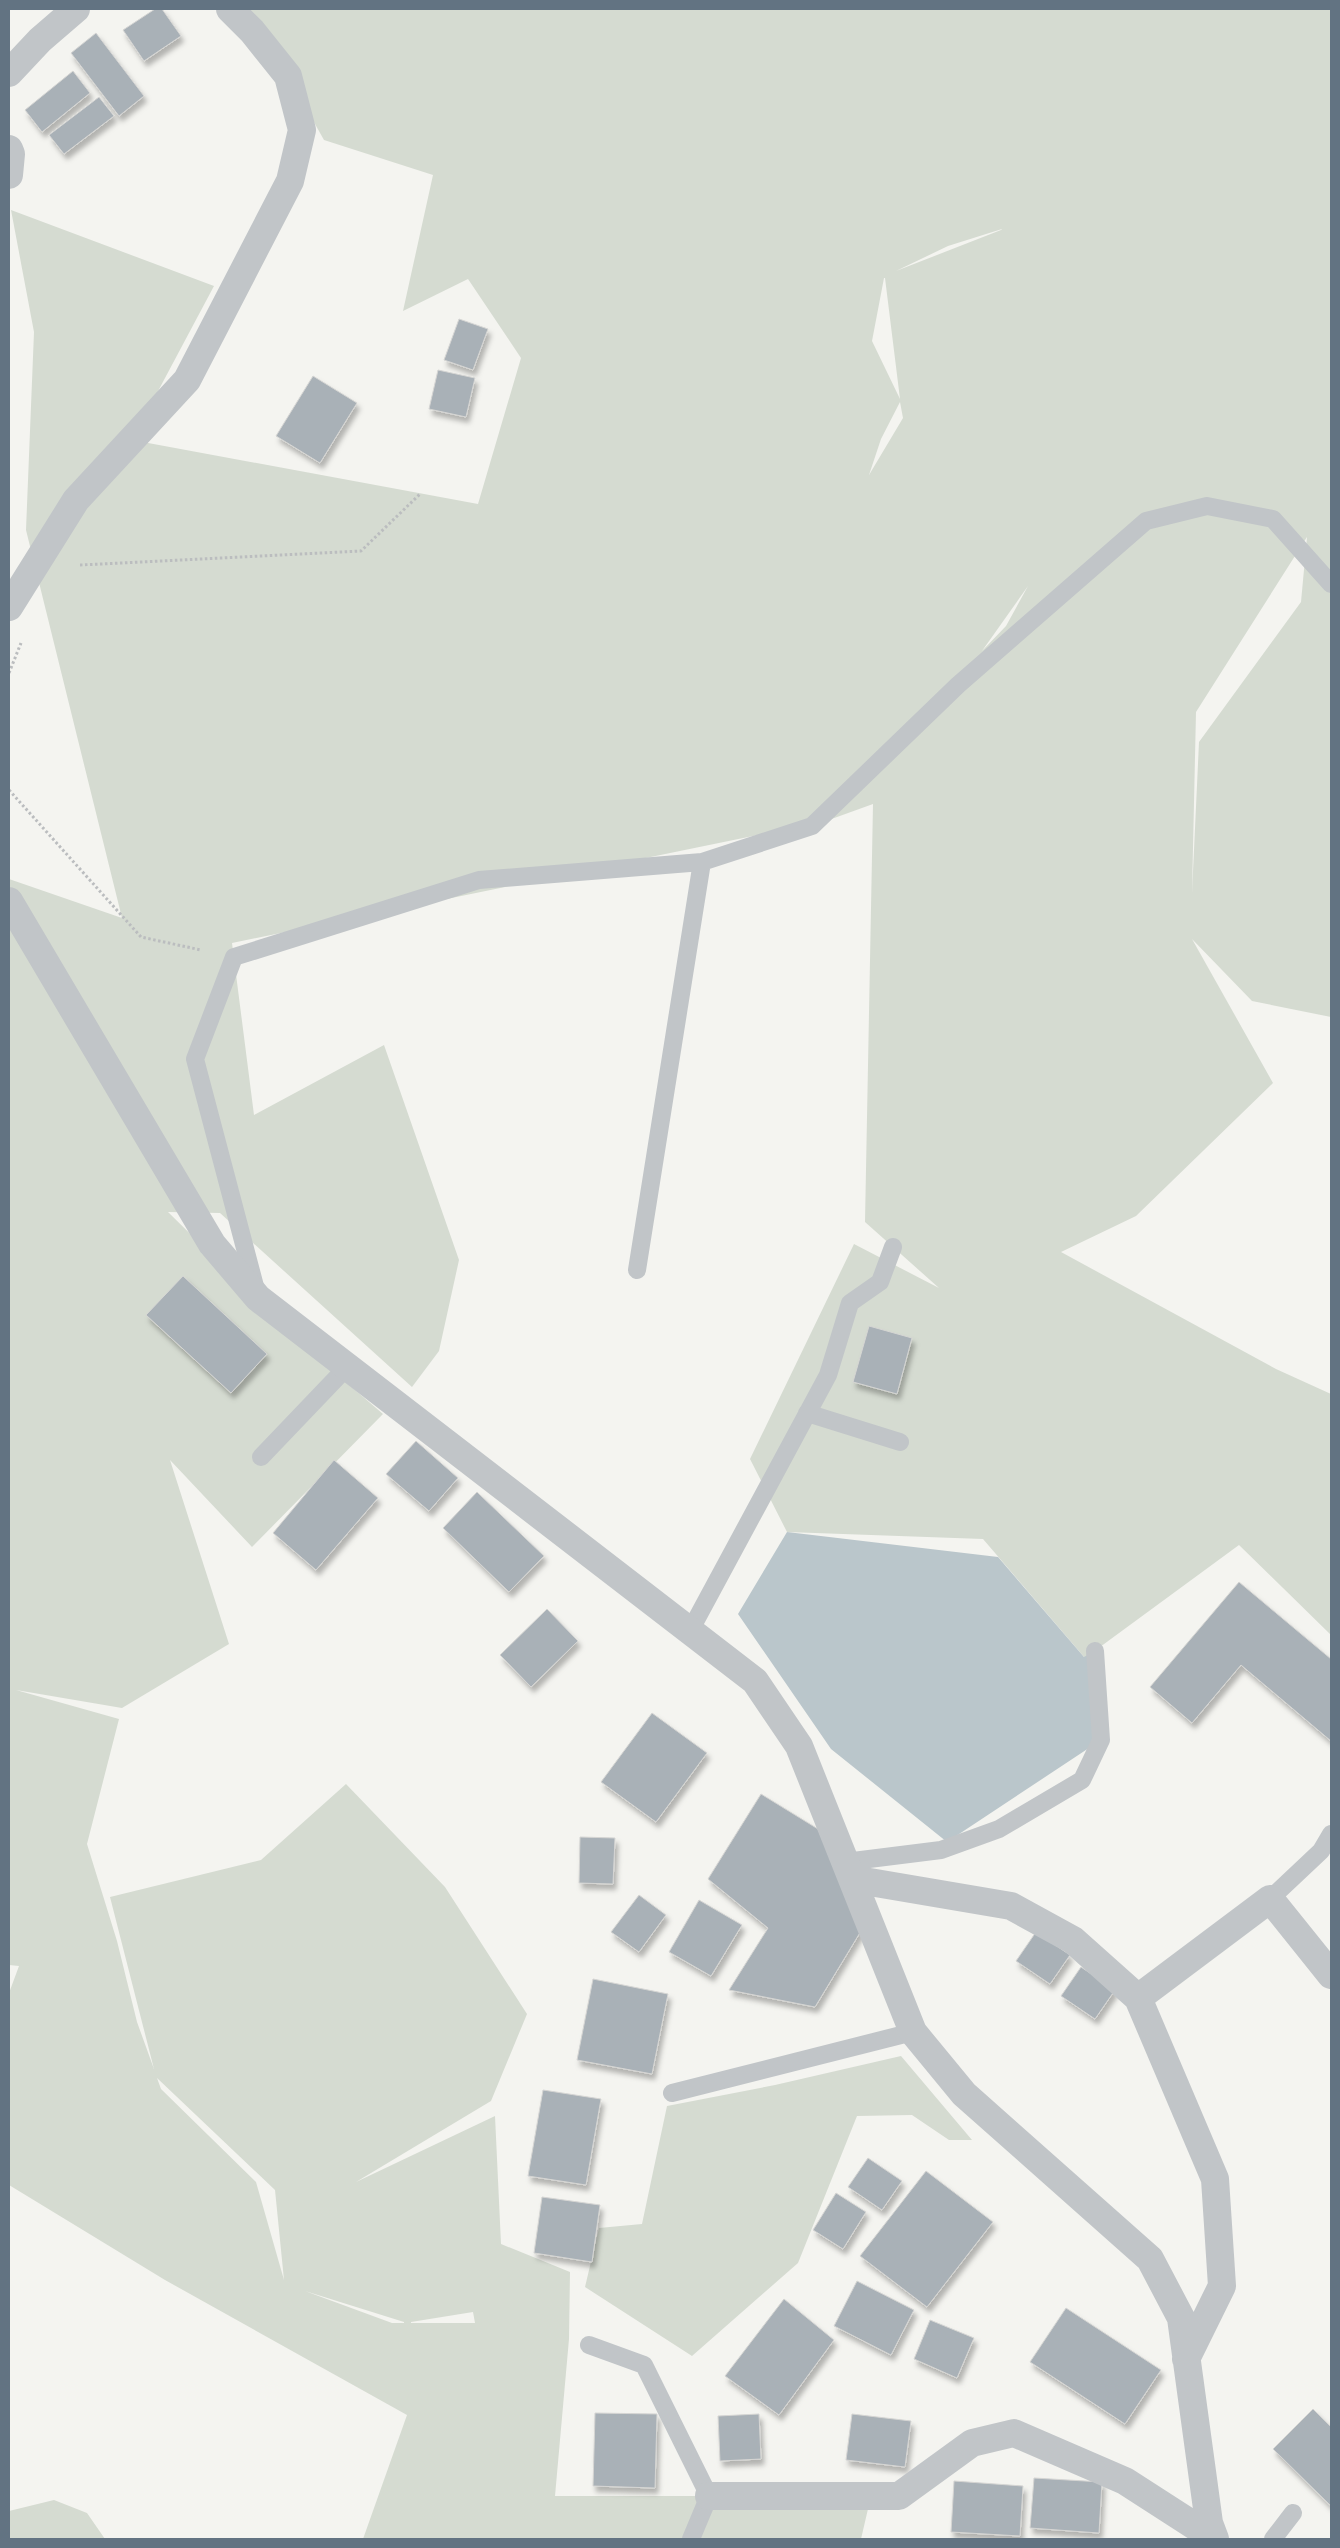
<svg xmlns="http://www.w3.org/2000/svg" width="1340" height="2548" font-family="'Space Grotesk',sans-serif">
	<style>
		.green { fill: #d5dbd1; fill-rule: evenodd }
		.water { fill: #bac6cb }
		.building { fill: #a9b1b7; stroke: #d5d5d3; filter: url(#shadow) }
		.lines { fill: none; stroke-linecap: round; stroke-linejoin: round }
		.path { stroke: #bbbdbf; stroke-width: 3; stroke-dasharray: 2.5 2.5; stroke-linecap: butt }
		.lane { stroke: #c1c5c8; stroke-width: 18 }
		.street { stroke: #c1c5c8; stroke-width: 28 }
	</style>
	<defs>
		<filter id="shadow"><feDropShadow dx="3" dy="5.5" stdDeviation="2.5" flood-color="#0004"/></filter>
	</defs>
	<rect width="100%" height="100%" fill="#f4f4f0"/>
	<!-- green -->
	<path class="green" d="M228,9h1103v1008l-79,-16 -60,-62 81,144 -137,133 -75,36 215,117 55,25v241l-92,-90 -154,113 -102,-119 -196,-7 -37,-73 104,-215 85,44 -74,-66 8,-418 -47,17 -594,122 22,172 130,-70 75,215 -20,91 -27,36 -192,-174 -52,-1 137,135 78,67 -131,133 -82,-87 59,184 -107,64 -106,-18 103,29 -32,125 30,97 20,81 17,47 -44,-172 151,-37 85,-76 99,103 82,127 -36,87 -135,81 139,-66 6,128 69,28 -1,67 -14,157h316l-10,43h-498l44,-124 -242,-135 -156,-95v-192l10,-27 -10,-1v-1086l113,39 -96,-388 8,-198 -23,-122 203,76 -82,154 346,64 43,-146 -53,-79 -65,32 30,-136 -109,-35 -36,-64zM1002,229l-1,1 -105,41 52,-25zM884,278h1l15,121 -28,-58zM900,402l3,16 -34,57 12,-36zM1307,537l-6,65 -102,140 -7,151 4,-181zM1028,586l-22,40 -24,25zM157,2078l118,112 9,90 -28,-98 -95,-93zM305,2291l99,31v1h-12zM473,2312l2,11h-64v-1z
		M901,2056l71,84h-23l-37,-25 -55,1 -59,147 -106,93 -107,-69 14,-59 43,-4 25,-118 108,-21z
		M54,2500l33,13 18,26h-96v-28z"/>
	<!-- water -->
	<path class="water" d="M787,1532l211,25 86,100 11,-6 6,89 -154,102 -116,-93 -93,-135z"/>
	<!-- building -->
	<path class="building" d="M155,9h7l19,27 -37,25 -21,-31z
		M96,33l48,63 -25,20 -48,-63z
		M73,71l17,22 -48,39 -17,-22z
		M99,97l15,19 -50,38 -15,-19z
		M459,319l29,10 -15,41 -29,-10z
		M438,370l37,8 -9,39 -37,-8z
		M313,376l44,27 -37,60 -44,-27z
		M183,1276l84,78 -36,39 -85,-78z
		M869,1326l43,12 -15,56 -44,-12z
		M416,1441l42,37 -29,33 -43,-37z
		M334,1460l44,38 -62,72 -43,-37z
		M477,1492l67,64 -35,36 -66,-64z
		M1239,1582l92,77v82l-90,-76 -49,58 -42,-36z
		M547,1609l31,32 -47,46 -31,-32z
		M652,1713l55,40 -51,69 -55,-40z
		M761,1794l57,35 43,102 -46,76 -86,-17 39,-62 -60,-49z
		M580,1837l35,1 -2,46 -34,-1z
		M639,1895l27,20 -27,37 -28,-20z
		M699,1900l43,25 -31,51 -42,-24z
		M1036,1932l34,23 -20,29 -34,-23z
		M1081,1967l34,23 -20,29 -34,-23z
		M593,1979l75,15 -16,80 -75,-14z
		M543,2090l58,9 -15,86 -58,-9z
		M868,2158l34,23 -20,29 -34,-23z
		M926,2171l67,51 -66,85 -67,-51z
		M836,2193l30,19 -23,37 -30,-19z
		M542,2197l58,8 -8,57 -58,-9z
		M857,2281l57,29 -23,45 -57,-29z
		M784,2299l50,41 -55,75 -54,-39z
		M1066,2308l95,62 -36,54 -95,-62z
		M930,2320l44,18 -17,40 -43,-19z
		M1313,2409l18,18v79l-58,-57z
		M595,2413l62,1 -2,74 -62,-2z
		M759,2414l2,45 -41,2 -2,-45z
		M852,2414l59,7 -6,46 -59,-7z
		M1034,2478l68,4 -3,51 -69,-5z
		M954,2481l69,5 -3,50 -69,-4z"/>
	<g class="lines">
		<!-- path -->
		<path class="path" d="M80,565l281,-14 59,-57
			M9,673l12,-30
			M9,790l132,147 60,13"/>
		<!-- lane -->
		<path class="lane" d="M702,862l110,-36 146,-141 188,-164 61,-15 66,13 58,65
			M256,1290l-61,-231 39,-102 245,-77 223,-18 -65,408
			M807,1413l93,29
			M261,1457l86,-90
			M690,1631l138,-256 22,-72 30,-21 13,-35
			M845,1862l96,-12 58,-21 83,-49 19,-40 -6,-89
			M1270,1899l51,-48 10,-17
			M672,2093l241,-61
			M589,2345l55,20 65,131 -18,43
			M1273,2539l20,-26"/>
		<!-- street -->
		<path class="street" d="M9,73l31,-33 36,-31
			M9,149l2,5 -2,21
			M9,607l67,-107 111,-120 103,-199 12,-51 -14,-54 -36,-45 -22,-22
			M9,901l203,343 46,54 497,383 44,65 114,286 51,62 186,165 31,59 28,205 6,16
			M852,1879l159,27 62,34 65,58
			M1186,2359l36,-73 -7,-107 -77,-181 132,-99 61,76
			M709,2496h190l73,-53 42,-10 111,48 90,58"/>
	</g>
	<!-- border -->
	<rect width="1340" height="2548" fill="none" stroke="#627382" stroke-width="20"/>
</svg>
